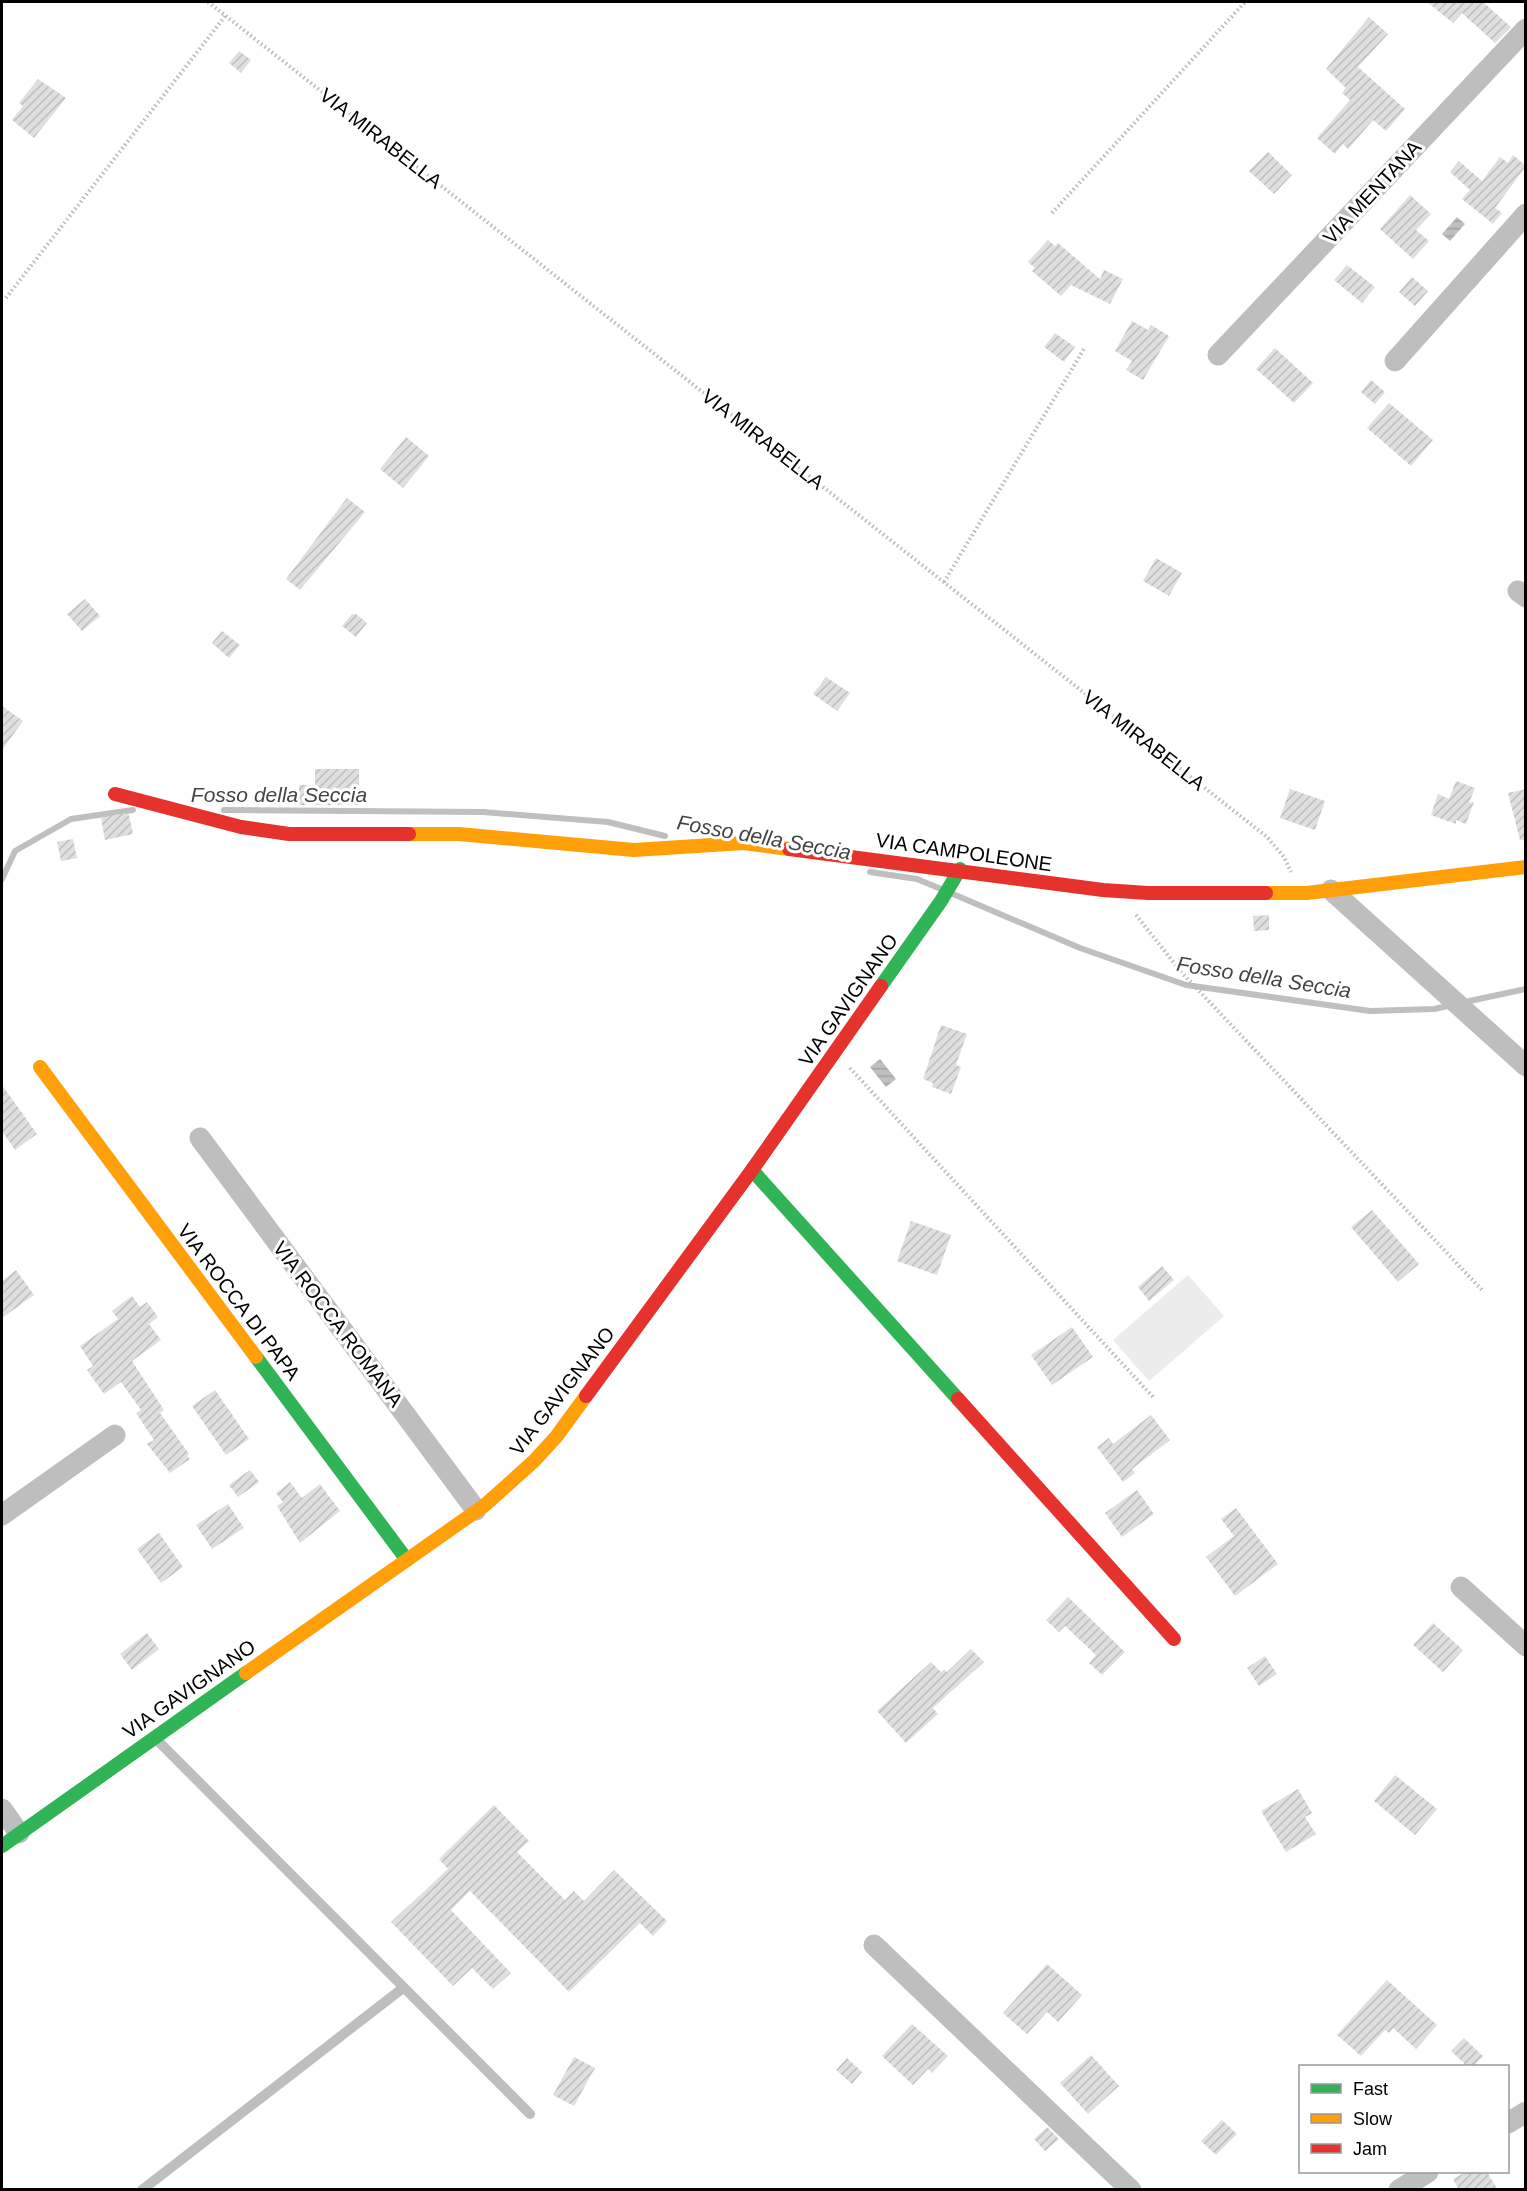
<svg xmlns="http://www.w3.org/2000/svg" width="1527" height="2191" font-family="Arial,sans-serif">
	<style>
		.pitch { fill: #ececec }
		.water { fill: url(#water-rules) }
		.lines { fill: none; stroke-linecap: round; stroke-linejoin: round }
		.stream { stroke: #bfbfbf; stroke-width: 6 }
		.building { fill: url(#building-hatch) }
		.path { stroke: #b9b9b9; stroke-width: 4; stroke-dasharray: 1.5 3; stroke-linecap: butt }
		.lane { stroke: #bebebe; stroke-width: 10 }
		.street { stroke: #bebebe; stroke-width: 21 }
		.fast { stroke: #30b455; stroke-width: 14 }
		.slow { stroke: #ff9f0a; stroke-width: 14 }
		.jam { stroke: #e5322d; stroke-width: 14 }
		.labels { text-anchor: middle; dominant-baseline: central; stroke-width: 6; stroke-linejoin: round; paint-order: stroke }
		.street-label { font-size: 20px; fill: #000; stroke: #fff }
		.water-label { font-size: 21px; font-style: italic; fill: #444; stroke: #fff }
	</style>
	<defs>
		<pattern id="water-rules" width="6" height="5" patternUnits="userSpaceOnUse" patternTransform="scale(1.5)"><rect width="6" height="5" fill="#bfbfbf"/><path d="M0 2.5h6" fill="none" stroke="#a2a2a2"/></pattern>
		<pattern id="building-hatch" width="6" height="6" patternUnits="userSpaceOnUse" patternTransform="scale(1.5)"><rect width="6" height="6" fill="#dfdfdf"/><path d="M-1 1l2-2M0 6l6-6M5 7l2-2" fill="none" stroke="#bebebe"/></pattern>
	</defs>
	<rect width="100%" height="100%" fill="#fff"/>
	<!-- pitch -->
	<path class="pitch" d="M1188,1275l36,41 -75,65 -36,-41z"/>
	<!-- water -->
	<path class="water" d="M1457,217l8,7 -15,17 -8,-7z
		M880,1059l16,20 -10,8 -16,-20z"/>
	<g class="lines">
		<!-- stream -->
		<path class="stream" d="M224,810l259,2 125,10 57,14
			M870,872l47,7 24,10
			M2,879l13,-28 56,-32 62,-9
			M953,894l127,54 106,37 184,26 64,-2 18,-4
			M1465,1002l61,-13"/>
	</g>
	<!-- building -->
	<path class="building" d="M1427,2h56l28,25 -16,16 -33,-30 -9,10z
		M1369,17l19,17 -30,33 47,42 -19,22 -13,-11 -25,29 -5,-5 -8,10 -18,-16 33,-38 -8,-7 4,-5 -20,-19z
		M239,51l12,9 -10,13 -12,-10z
		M38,79l28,19 -32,40 -22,-18 11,-14 -4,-3z
		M1268,152l24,23 -18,19 -25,-23z
		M1513,155l13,11 -31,42 7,5 -9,11 -31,-25 8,-9 -20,-18 9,-11 23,20 18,-24 8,6z
		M1410,195l21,19 -15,16 13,11 -16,18 -33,-30z
		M1048,240l7,6 3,-3 42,36 4,-9 19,9 -13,25 -39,-19 -10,11 -29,-25 3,-3 -7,-6z
		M1347,265l28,22 -13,16 -28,-23z
		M1412,277l16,14 -13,15 -16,-14z
		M1132,321l16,9 3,-5 18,11 -26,44 -17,-10 6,-9 -17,-10z
		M1055,333l20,14 -11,15 -20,-15z
		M1275,348l38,35 -19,20 -38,-34z
		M1371,380l14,12 -10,12 -14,-12z
		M1389,403l44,37 -22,26 -44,-38z
		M406,437l23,19 -26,32 -23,-19z
		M347,498l18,14 -65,78 -14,-11z
		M1156,558l26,15 -13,23 -26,-15z
		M85,599l15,17 -18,15 -15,-17z
		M352,614h4l11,9 -11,14 -14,-11z
		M222,631l18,14 -11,13 -17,-15z
		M826,677l24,16 -13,18 -24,-17z
		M2,706l21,15 -21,29z
		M315,769h44v36h-60v-20h16z
		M1456,781l19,7 -6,15 5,-1 -8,22 -10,-4v4l-25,-9 7,-21 11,5z
		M1290,789l35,12 -10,29 -35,-12z
		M1526,789v51h-6l-12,-47z
		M124,813l5,2 4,19 -28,6 -4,-22z
		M73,839l4,19 -16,3 -4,-19z
		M1269,915v15l-15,1 -1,-15z
		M941,1025l26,9 -11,31 5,2 -10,27 -19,-7 1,-4 -10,-4z
		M2,1085l35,49 -22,16 -13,-19z
		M1372,1210l47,54 -21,18 -47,-55z
		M911,1221l40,14 -14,40 -40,-14z
		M1162,1266l12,14 -25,21 -11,-14z
		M16,1270l18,25 -32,23v-37z
		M132,1296l8,11 7,-5 11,15 -9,7 12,16 -29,21 32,49 -4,3 29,41 -2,2 3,3 -20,14 -23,-29 7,-4 -18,-27 5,-3 -20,-28 -17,12 -17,-24 6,-4 -13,-20 38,-27 -6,-8z
		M1072,1327l21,30 -41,28 -21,-30z
		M215,1390l34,49 -23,16 -34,-49z
		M1151,1415l19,25 -38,29 3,4 -12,9 -26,-35 12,-9 4,6z
		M250,1470l9,12 -21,15 -9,-12z
		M290,1482l12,16 18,-14 20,27 -40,32 -23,-37 6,-4 -7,-9z
		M1137,1490l17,24 -32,23 -17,-24z
		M228,1504l16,24 -32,21 -16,-24z
		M1236,1508l42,56 -43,32 -29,-39 28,-21 -13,-17z
		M159,1533l24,34 -22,16 -24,-34z
		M1068,1597l57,55 -23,23 -13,-12 7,-8 -31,-29 -6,6 -13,-12z
		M1433,1623l30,27 -20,22 -30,-27z
		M147,1633l12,16 -27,21 -12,-16z
		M971,1649l13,13 -51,46 5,6 -32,29 -29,-32 54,-49 10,10 3,-3 3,3z
		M1265,1656l12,18 -18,12 -12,-18z
		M1395,1775l42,34 -22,26 -41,-34z
		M1298,1789l14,24 -7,4 11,17 -30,18 -25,-41z
		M494,1805l35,36 -12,11 48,48 9,-9 10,10 30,-31 53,51 -14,15 -13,-13 -71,69 -99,-101 -19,19 60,63 -18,16 -21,-21 -19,18 -62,-64 57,-53 -9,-10z
		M1047,1964l35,31 -24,27 -11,-10 -20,22 -24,-21z
		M1387,1980l50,45 -21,24 -23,-21 -4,5 -4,-3 -24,26 -24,-21z
		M912,2024l36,32 -16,17 -4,-4 -15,16 -31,-29z
		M1464,2038l19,18 -10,11h-5l-17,-16z
		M1091,2055l28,31 -31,28 -28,-31z
		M574,2057l21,11 -21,38 -21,-11z
		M847,2058l15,14 -10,12 -16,-14z
		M1222,2120l15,14 -21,21 -15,-14z
		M1047,2127l12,12 -14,12 -11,-12z
		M1466,2172h21l11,18h-39l-6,-11z"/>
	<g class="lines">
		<!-- path -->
		<path class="path" d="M208,2l1059,835 17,20 7,15
			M1052,213l193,-211
			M6,298l220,-283
			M944,582l140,-233
			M1136,915l46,58 300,317
			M850,1068l303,329"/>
		<!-- lane -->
		<path class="lane" d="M155,1738l375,376
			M142,2190l261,-202"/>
		<!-- street -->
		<path class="street" d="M1218,355l308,-326
			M1395,361l131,-147
			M1518,591l8,6
			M1331,890l195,176
			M200,1138l276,372
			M2,1515l113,-80
			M1461,1587l65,59
			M2,1809l17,24
			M874,1945l257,245
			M1508,2123l18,-11
			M1399,2190l29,-18"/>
		<!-- fast -->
		<path class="fast" d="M881,986l60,-85 19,-32
			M752,1170l206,229
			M256,1357l151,203
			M2,1846l244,-173"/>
		<!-- slow -->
		<path class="slow" d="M409,834h50l175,16 109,-7 46,6
			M1266,893h41l219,-26
			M40,1067l216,290
			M246,1673l239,-168 49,-44 22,-24 30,-41"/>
		<!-- jam -->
		<path class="jam" d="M115,794l126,33 48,7h120
			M789,849l314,41 45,3h118
			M586,1396l166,-226 129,-184
			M958,1399l216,240"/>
	</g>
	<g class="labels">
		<!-- street labels -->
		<g class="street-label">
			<text transform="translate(381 138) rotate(38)">VIA MIRABELLA</text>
			<text transform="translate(1372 192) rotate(-47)">VIA MENTANA</text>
			<text transform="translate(763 439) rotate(38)">VIA MIRABELLA</text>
			<text transform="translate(1144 740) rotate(38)">VIA MIRABELLA</text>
			<text transform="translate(964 852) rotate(8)">VIA CAMPOLEONE</text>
			<text transform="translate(848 1000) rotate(-55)">VIA GAVIGNANO</text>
			<text transform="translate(239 1302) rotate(53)">VIA ROCCA DI PAPA</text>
			<text transform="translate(338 1324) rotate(53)">VIA ROCCA ROMANA</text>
			<text transform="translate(562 1391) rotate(-52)">VIA GAVIGNANO</text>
			<text transform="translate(189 1689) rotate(-35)">VIA GAVIGNANO</text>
		</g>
		<!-- water labels -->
		<g class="water-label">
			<text x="279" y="794">Fosso della Seccia</text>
			<text transform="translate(764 837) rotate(10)">Fosso della Seccia</text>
			<text transform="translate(1264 977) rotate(9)">Fosso della Seccia</text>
		</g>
	</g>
	<!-- border -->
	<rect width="1527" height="2191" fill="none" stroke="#000000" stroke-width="6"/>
	<!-- legend -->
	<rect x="1299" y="2065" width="210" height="108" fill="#ffffff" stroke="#999999" stroke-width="1.5"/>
	<rect x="1311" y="2084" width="30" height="9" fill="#30b455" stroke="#999999" stroke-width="1.5"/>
	<text x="1353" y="2095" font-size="18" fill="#000000">Fast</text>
	<rect x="1311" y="2114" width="30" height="9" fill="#ff9f0a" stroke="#999999" stroke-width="1.5"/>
	<text x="1353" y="2125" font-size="18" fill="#000000">Slow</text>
	<rect x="1311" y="2144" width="30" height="9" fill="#e5322d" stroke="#999999" stroke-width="1.5"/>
	<text x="1353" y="2155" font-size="18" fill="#000000">Jam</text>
</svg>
